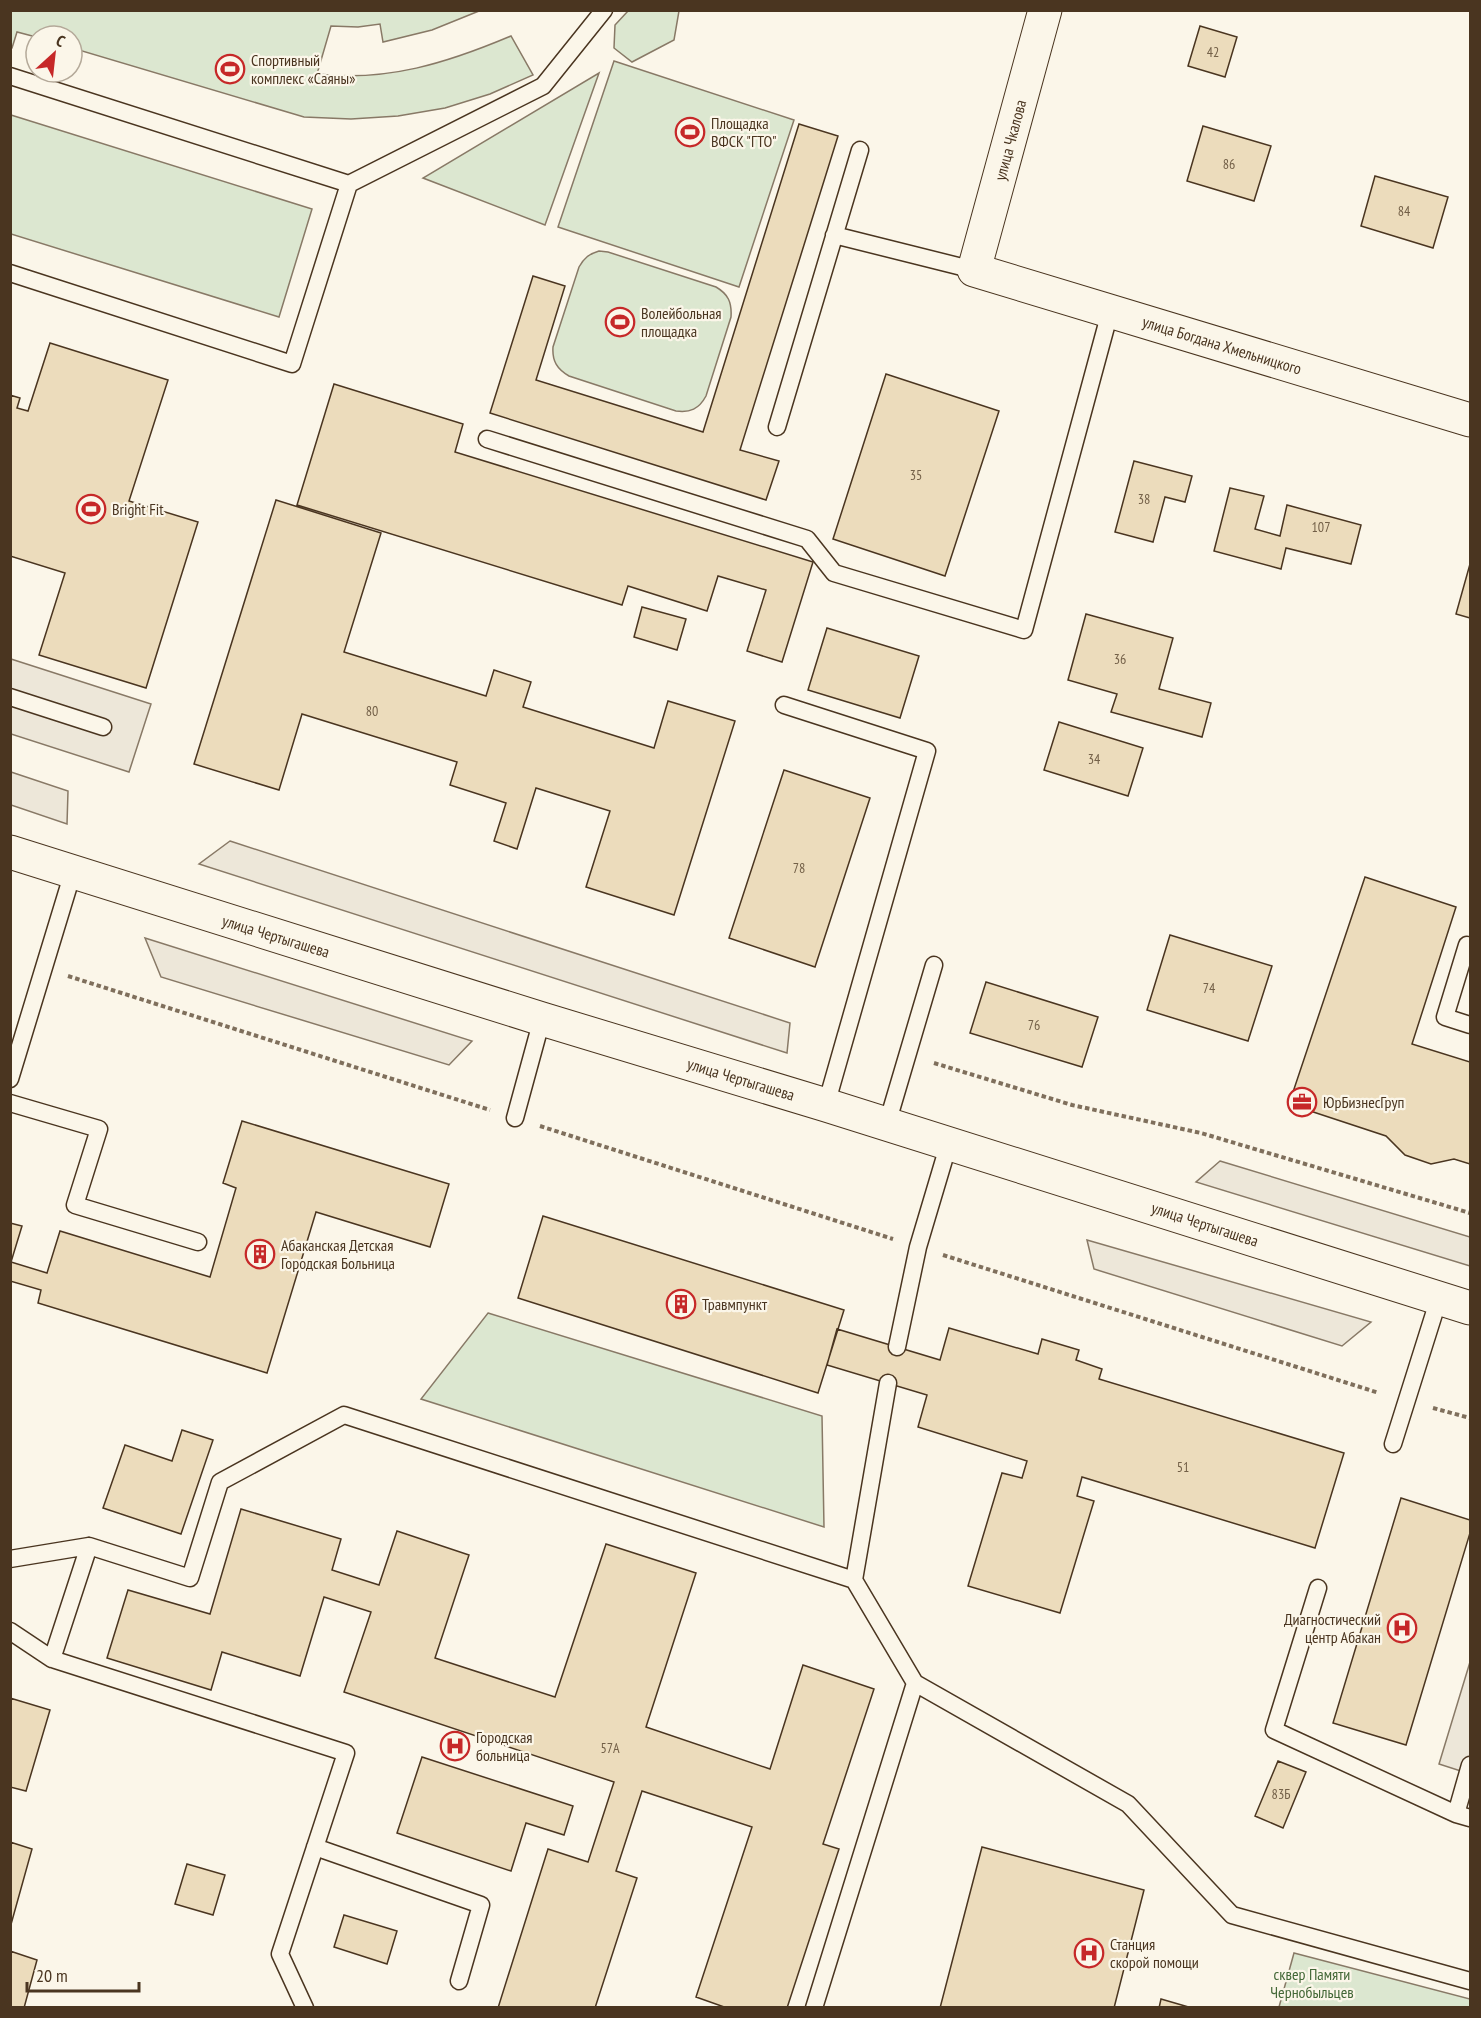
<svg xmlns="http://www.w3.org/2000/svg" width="1481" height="2018" font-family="'PT Sans Narrow',sans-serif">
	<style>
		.green { fill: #dce7d0; stroke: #887966; stroke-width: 1.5 }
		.parking { fill: #ede7d9; stroke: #887966; stroke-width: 1.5 }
		.building { fill: #ecdcbc; stroke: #4a3520; stroke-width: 1.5 }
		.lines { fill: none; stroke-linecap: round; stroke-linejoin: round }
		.lane-casing { stroke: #4a3520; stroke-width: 19 }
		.street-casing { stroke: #4a3520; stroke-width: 35 }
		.path { stroke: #7f6f5c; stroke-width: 4; stroke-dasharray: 4.5 3; stroke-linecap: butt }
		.lane { stroke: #fbf6e9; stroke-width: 16 }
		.street { stroke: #fbf6e9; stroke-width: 33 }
		.labels { text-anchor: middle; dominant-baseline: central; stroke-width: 4.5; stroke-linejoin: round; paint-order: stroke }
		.number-label { font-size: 14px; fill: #725f47 }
		.poi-label { font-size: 16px; fill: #4a3520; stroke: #fbf6e9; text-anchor: start }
		.street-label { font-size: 16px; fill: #4a3520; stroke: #fbf6e9 }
		.park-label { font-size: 16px; fill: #436837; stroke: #fbf6e9 }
	</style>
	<rect width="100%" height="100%" fill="#fbf6e9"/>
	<!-- green -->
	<path class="green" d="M10,11h469l-47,19 -49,12 -3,-18 -22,3 -27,-1 -14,48c70,8 130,-11 194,-38l22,39 -43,19 -45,14 -47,8 -47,3 -47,-2 -232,-69v-12l-36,1 -19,-5 -5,16h-1z
		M628,11h51l-5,29 -42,22 -18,-14 1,-23z
		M614,61l180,59 -55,167 -181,-60z
		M599,73l-54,152 -122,-47z
		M11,115l301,94 -33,108 -268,-83z
		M599,251l9,1 108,35c12,7 16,15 15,30l-25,79c-7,13 -16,17 -30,15l-107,-35c-12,-7 -17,-15 -16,-29l26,-80c5,-9 10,-13 20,-16z
		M488,1313l334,103 2,111 -403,-128z
		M1294,1953l176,46v8h-191z"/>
	<!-- parking -->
	<path class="parking" d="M11,659l140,45 -22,68 -118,-38z
		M11,772l57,19 -1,33 -56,-19z
		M230,841l560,182 -3,30 -588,-189z
		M145,938l327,103 -23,24 -288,-88z
		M1220,1161l250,76v29l-274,-84z
		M1087,1240l284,82 -29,24 -248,-77z
		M1470,1662v112l-31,-10z"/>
	<!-- building -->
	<path class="building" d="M1200,26l37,11 -12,40 -37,-11z
		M799,124l39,12 -98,314 39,11 -13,39 -276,-87 43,-137 32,10 -29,94 167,52z
		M1203,126l68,20 -17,55 -67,-20z
		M1375,176l73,21 -15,51 -72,-22z
		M50,343l118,37 -39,121 69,21 -52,166 -107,-33 26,-82 -55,-17v-161l10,3 -3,10 11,3z
		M886,374l113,37 -54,165 -112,-37z
		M334,384l129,40 -8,28 358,110 -31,100 -35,-11 19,-61 -48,-14 -11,35 -79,-25 -6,19 -325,-100z
		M1134,461l58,15 -7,26 -20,-5 -12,45 -38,-10z
		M1230,488l34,8 -9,33 25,7 7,-31 74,20 -10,39 -65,-16 -5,21 -67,-18z
		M276,500l105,33 -37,119 142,44 8,-26 37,12 -8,25 131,41 14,-47 67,20 -61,194 -88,-28 24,-76 -74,-23 -19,61 -23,-8 12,-38 -56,-18 7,-23 -155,-48 -23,76 -85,-26z
		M1470,564v54l-14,-4z
		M642,607l44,12 -9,31 -43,-13z
		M1086,614l87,24 -14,51 52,14 -9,34 -91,-25 6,-18 -49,-14z
		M827,628l92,28 -19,62 -92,-28z
		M1059,722l84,26 -15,48 -84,-26z
		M784,770l86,28 -55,169 -86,-29z
		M1365,877l91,30 -44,137 58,18v102l-16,-5 -23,5 -26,-9 -19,-19 -97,-32z
		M1170,935l102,31 -24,75 -101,-31z
		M986,982l112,35 -16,50 -112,-34z
		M242,1121l207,63 -19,63 -114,-35 -49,161 -229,-70 3,-13 -31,-9v-58l12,3 -11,36 36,11 13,-42 150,46 26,-89 -13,-5z
		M543,1216l301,94 -26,83 -300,-95z
		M949,1328l89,26 4,-15 37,11 -3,10 26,9 -3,10 245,74 -29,95 -233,-71 -5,19 17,5 -34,112 -92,-27 34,-113 20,5 5,-17 -109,-34 9,-32 -100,-30 10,-36 103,31z
		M182,1430l31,10 -32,94 -78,-26 22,-63 47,16z
		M1401,1498l69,22v13l-64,212 -73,-22z
		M241,1509l100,30 -9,31 47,15 18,-54 72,24 -34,103 120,39 51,-153 90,29 -50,154 124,42 33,-104 71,24 -51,155 16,5 -52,159h-60l-31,-11 56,-170 -110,-36 -26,80 21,7 -42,130h-97l50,-159 40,13 26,-80 -270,-90 27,-80 -47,-15 -24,79 -78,-24 -11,38 -104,-32 21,-68 82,24z
		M10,1698l40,12 -24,81 -16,-4z
		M422,1757l151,49 -9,29 -38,-12 -15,48 -114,-38z
		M1278,1761l28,11 -23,56 -28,-12z
		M10,1842l22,7 -22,79z
		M982,1847l162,43 -30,118h-174z
		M187,1864l38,11 -12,40 -38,-11z
		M344,1915l53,16 -10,33 -53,-17z
		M10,1951l27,9 -13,48h-14z
		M1161,1999l31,9h-33z"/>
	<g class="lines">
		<!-- lane casing -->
		<g class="lane-casing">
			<path id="lane" d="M10,76l339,108 194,-98 61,-76
				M834,235l140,35
				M10,273l282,91 57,-180
				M777,427l83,-277
				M487,439l320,100 27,34 190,57 86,-318
				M10,697l93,30
				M784,705l143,46 -101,354
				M1467,945l-22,72 25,8
				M10,1079l63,-207
				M10,1103l89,26 -24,76 123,37
				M515,1118l27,-99
				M887,1124l47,-159
				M897,1347l21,-100 31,-104
				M1393,1444l46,-146
				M89,1546l-37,113 294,94 -66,201 25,54
				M10,1559l79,-13 101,32 30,-96 124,-67 510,165 34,-197
				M854,1580l61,103 213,121 104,111 238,66
				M1318,1588l-44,142 182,84
				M10,1631l42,28
				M1470,1765l-14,49 14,4
				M315,1847l166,58 -22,76
				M814,2008l101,-325"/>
		</g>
		<!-- street casing -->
		<g class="street-casing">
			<path id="street" d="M1045,10l-71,260 496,150
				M10,852l532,167 284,86 644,203"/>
		</g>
		<!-- path -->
		<path class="path" d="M68,976l422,134
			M934,1063l138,42 129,28 269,80
			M540,1126l353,113
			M943,1255l436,138
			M1433,1408l37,10"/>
		<!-- lane -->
		<use href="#lane" class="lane"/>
		<!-- street -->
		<use href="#street" class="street"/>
	</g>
	<!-- icons -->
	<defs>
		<g id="stadium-ring" transform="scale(1.5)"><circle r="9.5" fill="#fbf6e9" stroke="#c62828" stroke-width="1.5"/><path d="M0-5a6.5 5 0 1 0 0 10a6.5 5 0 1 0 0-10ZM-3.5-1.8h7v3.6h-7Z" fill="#c62828"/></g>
		<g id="office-ring" transform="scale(1.5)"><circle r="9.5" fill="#fbf6e9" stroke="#c62828" stroke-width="1.5"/><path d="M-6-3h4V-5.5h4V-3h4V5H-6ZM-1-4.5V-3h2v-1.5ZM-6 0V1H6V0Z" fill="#c62828"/></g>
		<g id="building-ring" transform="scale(1.5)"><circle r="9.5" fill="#fbf6e9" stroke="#c62828" stroke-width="1.5"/><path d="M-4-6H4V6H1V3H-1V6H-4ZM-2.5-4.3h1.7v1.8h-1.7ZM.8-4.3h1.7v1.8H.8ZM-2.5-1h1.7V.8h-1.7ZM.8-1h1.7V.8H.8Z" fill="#c62828"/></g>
		<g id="hospital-ring" transform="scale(1.5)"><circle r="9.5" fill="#fbf6e9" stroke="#c62828" stroke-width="1.5"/><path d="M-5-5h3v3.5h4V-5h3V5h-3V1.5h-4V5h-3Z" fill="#c62828"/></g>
	</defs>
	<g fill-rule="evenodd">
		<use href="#stadium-ring" x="230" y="69"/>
		<use href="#stadium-ring" x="690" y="132"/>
		<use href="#stadium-ring" x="620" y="322"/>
		<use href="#stadium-ring" x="91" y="509"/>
		<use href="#office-ring" x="1302" y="1102"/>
		<use href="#building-ring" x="260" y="1254"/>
		<use href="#building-ring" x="681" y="1304"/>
		<use href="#hospital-ring" x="1402" y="1628"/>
		<use href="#hospital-ring" x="455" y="1746"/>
		<use href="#hospital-ring" x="1089" y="1953"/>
	</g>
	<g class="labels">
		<!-- number labels -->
		<g class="number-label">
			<text x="1213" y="52">42</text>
			<text x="1229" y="164">86</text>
			<text x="1404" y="211">84</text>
			<text x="916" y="475">35</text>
			<text x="1144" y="499">38</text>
			<text x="1321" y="527">107</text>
			<text x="1120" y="659">36</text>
			<text x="372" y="711">80</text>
			<text x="1094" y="759">34</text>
			<text x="799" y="868">78</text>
			<text x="1209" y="988">74</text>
			<text x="1034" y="1025">76</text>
			<text x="1183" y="1467">51</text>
			<text x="610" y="1748">57А</text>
			<text x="1281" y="1794">83Б</text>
		</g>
		<!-- poi labels -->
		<g class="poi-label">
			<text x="251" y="60">Спортивный<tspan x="251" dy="18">комплекс «Саяны»</tspan></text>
			<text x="711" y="123">Площадка<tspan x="711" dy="18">ВФСК "ГТО"</tspan></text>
			<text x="641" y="313">Волейбольная<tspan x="641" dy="18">площадка</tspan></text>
			<text x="112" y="509">Bright Fit</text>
			<text x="1323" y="1102">ЮрБизнесГруп</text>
			<text x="281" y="1245">Абаканская Детская<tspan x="281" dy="18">Городская Больница</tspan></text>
			<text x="702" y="1304">Травмпункт</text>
			<text x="1381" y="1619" text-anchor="end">Диагностический<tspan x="1381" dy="18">центр Абакан</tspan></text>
			<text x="476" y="1737">Городская<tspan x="476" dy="18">больница</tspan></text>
			<text x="1110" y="1944">Станция<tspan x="1110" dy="18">скорой помощи</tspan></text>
		</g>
		<!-- street labels -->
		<g class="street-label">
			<text transform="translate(1010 140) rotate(-75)">улица Чкалова</text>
			<text transform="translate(1222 345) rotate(17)">улица Богдана Хмельницкого</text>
			<text transform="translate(276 936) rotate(17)">улица Чертыгашева</text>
			<text transform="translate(741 1079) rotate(17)">улица Чертыгашева</text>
			<text transform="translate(1205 1224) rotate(18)">улица Чертыгашева</text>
		</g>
		<!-- park labels -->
		<g class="park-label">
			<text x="1312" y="1974">сквер Памяти<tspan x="1312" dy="18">Чернобыльцев</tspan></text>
		</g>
	</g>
	<!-- border -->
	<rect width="1481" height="2018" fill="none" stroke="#4a3520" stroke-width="24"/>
	<!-- north arrow -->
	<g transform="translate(54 54) rotate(27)"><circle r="28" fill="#fbf6e9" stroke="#b4a999" stroke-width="1.5"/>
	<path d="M0-4.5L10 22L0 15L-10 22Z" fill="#c62828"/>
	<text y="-9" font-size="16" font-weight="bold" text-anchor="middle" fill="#4a3520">С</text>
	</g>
	<!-- scale -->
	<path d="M27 1982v9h112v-9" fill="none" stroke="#4a3520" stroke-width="3"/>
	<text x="36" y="1982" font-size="18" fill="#4a3520" stroke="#fbf6e9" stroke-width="4.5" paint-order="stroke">20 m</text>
</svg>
